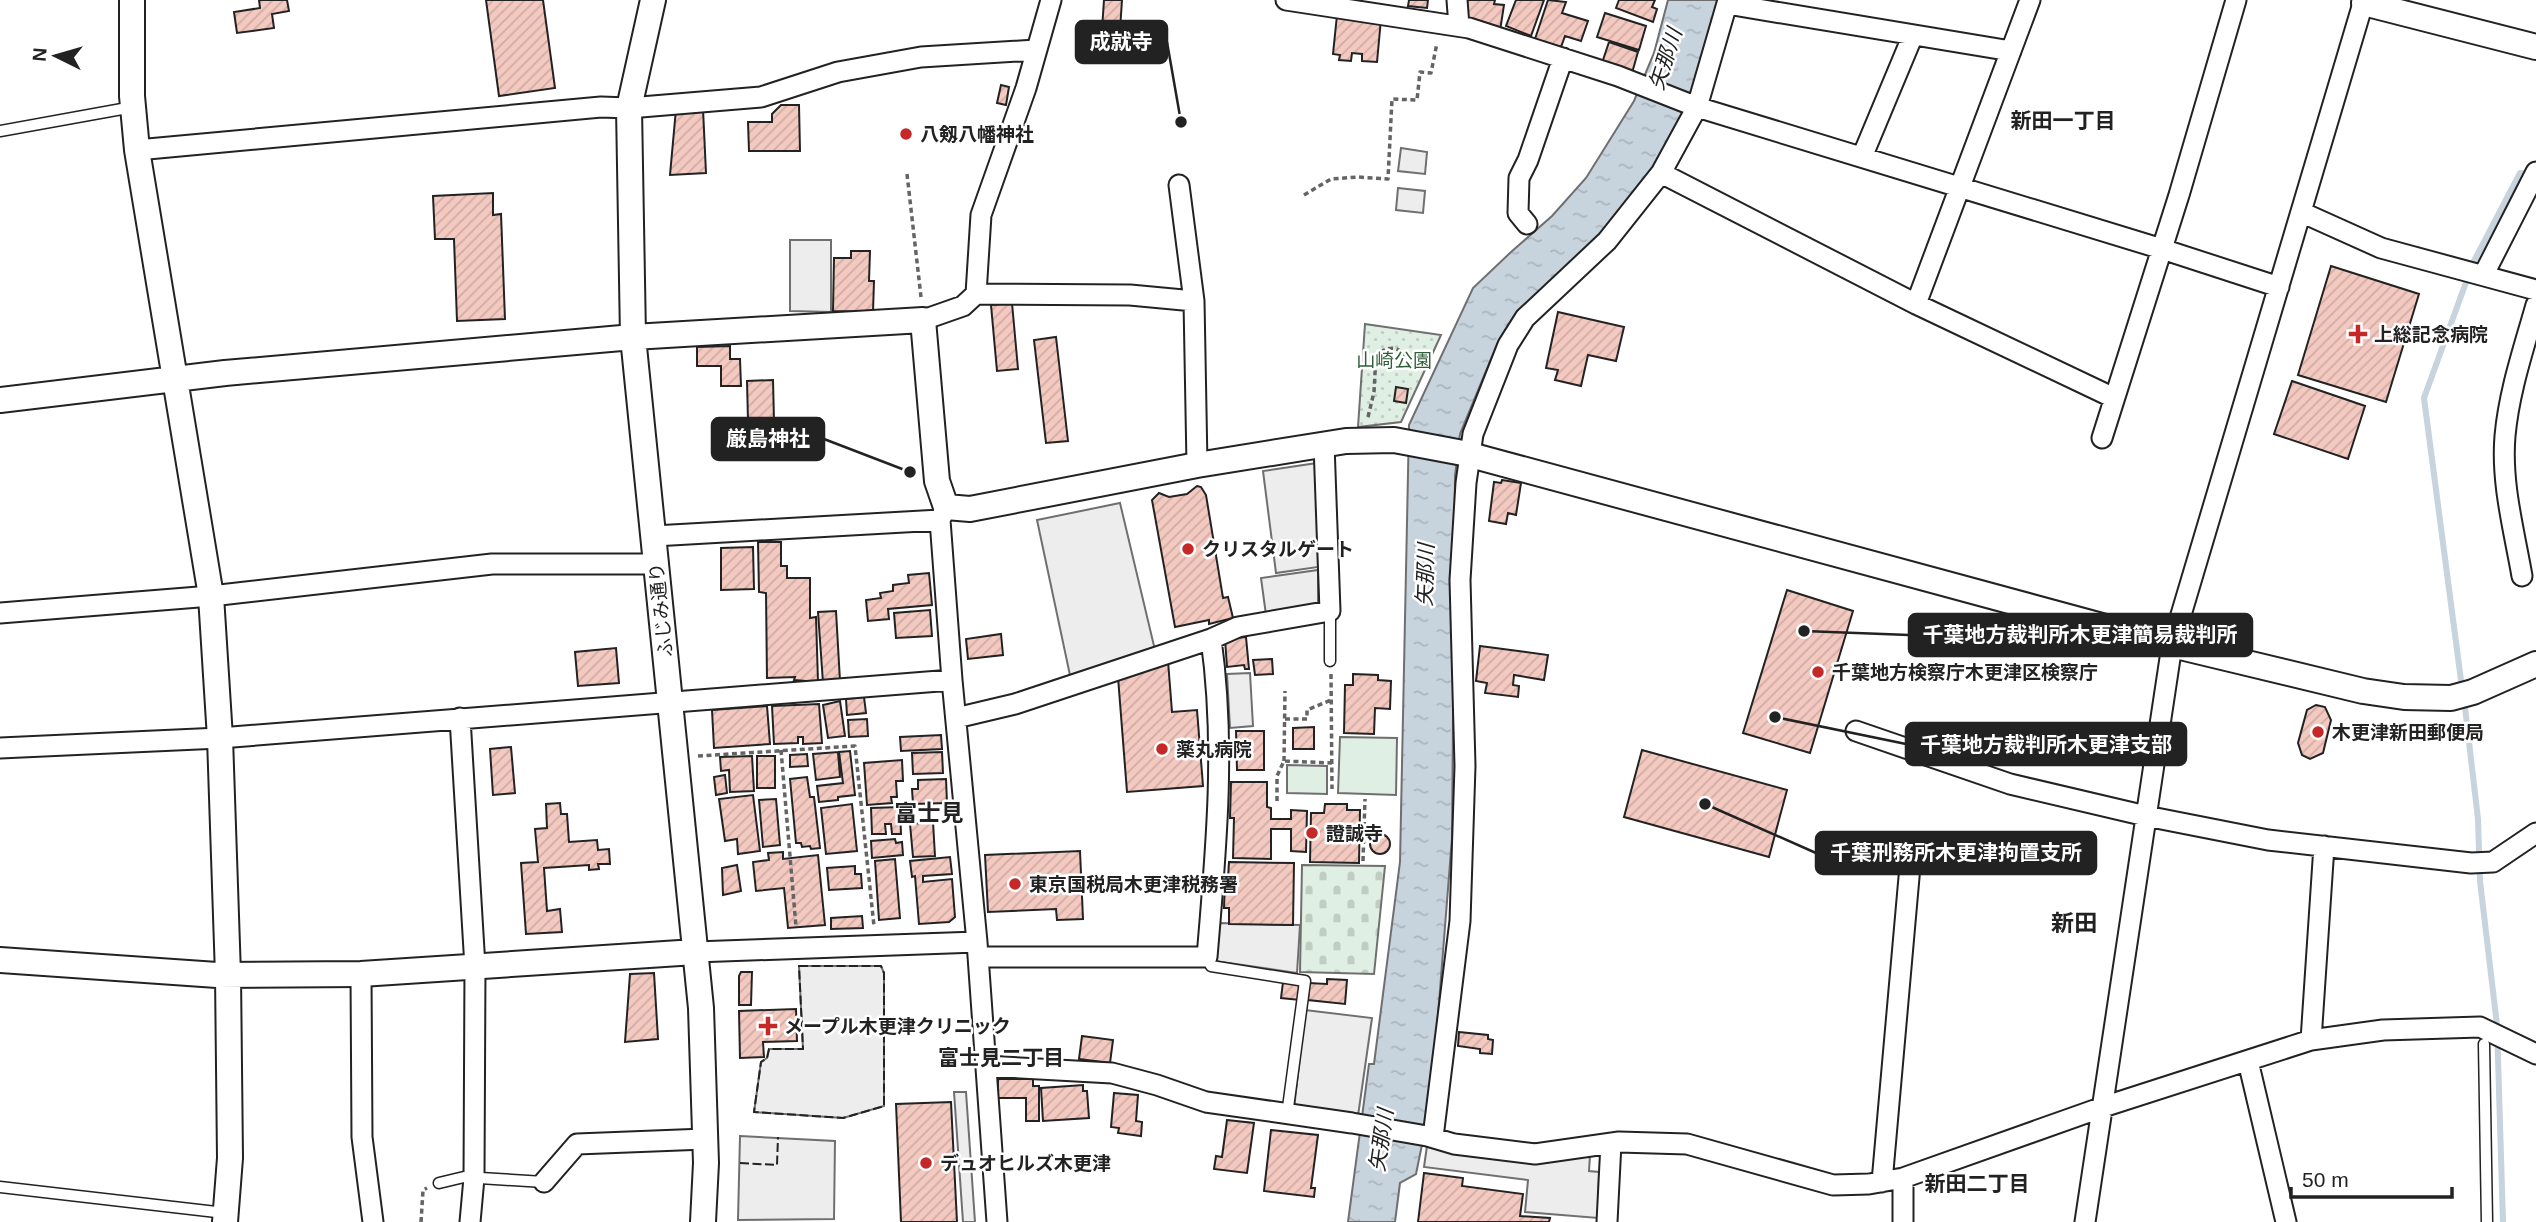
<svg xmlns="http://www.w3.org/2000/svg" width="2536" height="1222" font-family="Arial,'Noto Sans JP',sans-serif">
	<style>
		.green { fill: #e0efe3; stroke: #6f6f6f; stroke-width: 2 }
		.cemetery { fill: url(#cemetery-stones); stroke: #6f6f6f; stroke-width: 2 }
		.park { fill: url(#park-dots); stroke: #6f6f6f; stroke-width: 2 }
		.parking { fill: #ededed; stroke: #6f6f6f; stroke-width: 2 }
		.water { fill: url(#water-ripples); stroke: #6f6f6f; stroke-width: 2 }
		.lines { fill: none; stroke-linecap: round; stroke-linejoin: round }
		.stream { stroke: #c7d3dd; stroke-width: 6 }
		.building { fill: url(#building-hatch); stroke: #222; stroke-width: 2 }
		.service-casing { stroke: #222; stroke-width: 13 }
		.minor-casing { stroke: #222; stroke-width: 23 }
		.tertiary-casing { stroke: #222; stroke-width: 28 }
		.path { stroke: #646464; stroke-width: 3.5; stroke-dasharray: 5 3.5; stroke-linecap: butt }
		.service { stroke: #fff; stroke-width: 10 }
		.minor { stroke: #fff; stroke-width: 19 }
		.tertiary { stroke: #fff; stroke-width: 24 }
		.fence { stroke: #222; stroke-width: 2; stroke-dasharray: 9 3.5; stroke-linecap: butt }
		.poi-dot { fill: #c62828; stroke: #fff; stroke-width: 2.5 }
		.labels { text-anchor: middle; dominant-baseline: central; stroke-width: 5; stroke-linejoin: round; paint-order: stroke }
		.poi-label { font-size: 19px; font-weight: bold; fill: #222; stroke: #fff; text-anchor: start }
		.park-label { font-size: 19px; fill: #2f5e38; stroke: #fff }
		.street-label { font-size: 19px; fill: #222; stroke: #fff }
		.water-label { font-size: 21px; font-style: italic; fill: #222; stroke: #fff }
		.neighbourhood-label { font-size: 21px; font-weight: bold; fill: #222; stroke: #fff }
		.quarter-label { font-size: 23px; font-weight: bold; fill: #222; stroke: #fff }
		.leader { fill: none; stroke: #222; stroke-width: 2.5 }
		.callout-dot { fill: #222; stroke: #fff; stroke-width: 2.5 }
		.callout { fill: #222; stroke: #222; stroke-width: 2.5 }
		.callout-label { font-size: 21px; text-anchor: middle; font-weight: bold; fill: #fff }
	</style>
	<defs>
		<pattern id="cemetery-stones" width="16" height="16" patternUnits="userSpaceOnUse" patternTransform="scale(1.75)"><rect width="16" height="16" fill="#e0efe3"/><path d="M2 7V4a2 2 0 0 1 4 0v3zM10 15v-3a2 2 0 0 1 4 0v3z" fill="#c0cdc2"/></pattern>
		<pattern id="park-dots" width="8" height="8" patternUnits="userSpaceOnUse" patternTransform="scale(1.75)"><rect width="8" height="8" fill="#e0efe3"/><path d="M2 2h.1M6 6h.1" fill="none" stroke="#c0cdc2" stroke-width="1.8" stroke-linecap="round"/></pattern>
		<pattern id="water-ripples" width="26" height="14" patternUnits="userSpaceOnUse" patternTransform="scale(1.75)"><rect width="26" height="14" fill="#c7d3dd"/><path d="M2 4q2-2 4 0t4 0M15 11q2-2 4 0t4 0" fill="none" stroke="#abb5bd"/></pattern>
		<pattern id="building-hatch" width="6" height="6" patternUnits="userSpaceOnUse" patternTransform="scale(1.75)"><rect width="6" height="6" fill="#f3c9c0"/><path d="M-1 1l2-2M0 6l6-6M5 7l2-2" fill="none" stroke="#d0aca5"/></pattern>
	</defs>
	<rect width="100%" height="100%" fill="#fff"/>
	<!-- green -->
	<path class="green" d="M1340,737l57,1 -1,57 -58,-2z
		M1287,765l40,1v28l-40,-1z"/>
	<!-- cemetery -->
	<path class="cemetery" d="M1302,865l83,1 -11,108 -74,-2z"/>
	<!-- park -->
	<path class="park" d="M1365,324l76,11 -40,87 -43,5z"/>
	<!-- parking -->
	<path class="parking" d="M1401,148l26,4 -2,22 -27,-3z
		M1398,188l27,3 -2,22 -27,-3z
		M790,240h41v72l-41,-1z
		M1317,463l1,104 -42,6 -13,-102z
		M1120,503l35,147 -84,30 -34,-160z
		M1318,570v36l-52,9 -5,-37z
		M1250,673l3,53 -23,2 -3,-54z
		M1219,923l81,2 -3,48 -82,-12z
		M799,966h82l3,7v133l-41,12 -89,-6 7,-50 6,-4 2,-9h34z
		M1305,1010l67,8 -14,98 -64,-7z
		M954,1092h12l9,130h-12z
		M740,1136l95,5 -1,78 -96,1z
		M1427,1146l51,10 64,7 48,-8 -1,16 10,1 -1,46 -73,-6 3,-32 -104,-13z"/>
	<!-- water -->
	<path class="water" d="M1668,0h53l-28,92 -37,72 -57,73 -79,74 -22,31 -38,92 -5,42 -3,362 -15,190 3,3 -14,94 -10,49 -16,9 -5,39h-47l21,-158h5l26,-202 9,-437 64,-137 38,-36 41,-36 34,-38 48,-77 20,-48z"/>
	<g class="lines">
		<!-- stream -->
		<path class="stream" d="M2462,688l-38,-290 49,-135 47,-90 11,1
			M2464,699l14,120 2,62 17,144 6,197"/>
	</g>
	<!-- building -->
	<path class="building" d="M259,0h28l2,11 -17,3 2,14 -37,5 -3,-21 26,-4z
		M486,0h57l12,88 -56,8z
		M1104,0h18l-3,45 -18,-1z
		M1409,0h19l-1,8 -19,-2z
		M1465,0h30l-1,4 10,1 -4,26 -34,-12z
		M1516,0h28l-13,36 -25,-10z
		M1548,0l18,2 -4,11 26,8 -7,20 -16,-5 -4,11 -26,-8z
		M1619,0h36l-3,7 5,2 -4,13 -37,-14z
		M1605,13l41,13 -7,24 -42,-13z
		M1337,15l44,4 -4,43 -15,-1v-7l-10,-1 -1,8 -12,-1 1,-5 -7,-1z
		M1609,42l29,10 -6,21 -30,-10z
		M1001,85l8,2 -3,18 -9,-2z
		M781,105h18l1,46h-51l-1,-29h24v-8z
		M676,109h27l3,64 -36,2z
		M493,193v22l8,-1 4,105 -48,2 -3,-82h-19l-2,-43z
		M851,251h19l-1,30h5l-1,31 -40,-1 1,-53h17z
		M2331,266l88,28 -33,108 -88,-27z
		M1012,303l6,66 -21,2 -6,-66z
		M1558,312l66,15 -8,34 -28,-6 -7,31 -26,-6 3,-10 -12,-2z
		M1056,337l12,104 -22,2 -12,-103z
		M730,346v13h10l1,27h-20v-20h-24v-19z
		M773,380l1,41h-26l-1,-40z
		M2292,381l73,25 -17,53 -74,-25z
		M1396,387l12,2 -2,14 -12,-2z
		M1502,480l19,3 -5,32 -8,-2 -2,11 -17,-3 5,-39 7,1z
		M1197,486l4,1 5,8 17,103 5,-1 5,21 -24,6v-4l-34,7 -23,-127 7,-7 10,4 18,-3z
		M758,542h23v24h6v12h23v40l6,-1 2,65 -24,-2 1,-3 -28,1 -1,-85 -7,-1z
		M753,547l1,42 -33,1v-42z
		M929,573l3,32 -44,4 1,10 -21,2 -2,-21 15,-2 -1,-5 13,-2v-6l16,-2 -1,-8z
		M1787,590l66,21 -43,142 -67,-20z
		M930,610l2,26 -36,2 -2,-25z
		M836,611l4,70 -17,2 -5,-71z
		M1001,634l2,21 -35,4 -2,-20z
		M1246,637l3,32h-4l-1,-4 -17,2 -2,-28z
		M1480,646l68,9 -4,25 -30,-5 -1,10 6,1 -1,11 -33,-4 2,-10 -11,-2z
		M616,648l3,35 -41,3 -3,-34z
		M1272,659l1,15 -18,1 -2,-15z
		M1168,661l4,51 25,-2 6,76 -76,6 -9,-115z
		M1353,674l25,1v5l13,1 -1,28 -15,-1 -1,26 -30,-1 1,-48h8z
		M864,697l2,16 -19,2 -1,-16z
		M840,701l5,35 -17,2 -5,-33z
		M819,704l3,39 -19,1v-7h-5v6l-24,1 -2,-38z
		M2316,705l9,2 6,13 -8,33 -13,6 -8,-4 -4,-12 9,-33z
		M767,706l3,38 -56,4 -2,-38z
		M867,719l1,17 -19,1 -1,-17z
		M1314,727v22h-21v-21z
		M1236,731h28v39h-27z
		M941,735l1,14 -41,2 -1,-14z
		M511,747l4,46 -22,2 -3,-46z
		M1642,750l145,40 -18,67 -145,-40z
		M850,751l5,44 -17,2v3l-19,2 -2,-16 26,-3 -4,-31z
		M838,752l2,25 -24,3 -3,-26z
		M942,752l1,21 -30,1 -1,-21z
		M807,754l1,12 -18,1v-12z
		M752,756l2,35 -24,1 -1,-22 -8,1 -1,-14z
		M757,756h18v32h-18z
		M902,760l1,21h-7l1,16h-6l1,6 -25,2 -3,-42z
		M725,775l2,18 -11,2 -2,-18z
		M807,777l3,20h4l6,51 -9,1 -1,-3 -8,1 -1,-4h-5l-6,-64z
		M946,779l1,24 -34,1 -1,-15h6v-9z
		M1231,782h36v25l4,1v11h20v-9l16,1 -1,41 -15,-1v-22h-20v30l-38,-1 1,-40h-4z
		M753,795l7,56 -22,3 -1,-15 -12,2 -6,-42z
		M776,799l4,46 -17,2 -4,-47z
		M560,803l1,11h6l2,28 28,-2 1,10 11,-1 1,15h-12l1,5 -10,1v-5l-45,3 3,43 13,-2 2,23 -36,2 -5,-71 17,-1 -3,-33 12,-1 -1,-24z
		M852,804l5,47 -31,3 -5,-46z
		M1325,804h22v6h13l-1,53 -49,-1 1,-49h13z
		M900,807l1,27h-9l-1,-10h-6l1,10h-14l-1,-26z
		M933,822l2,34 -22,1 -3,-33z
		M1370 844a10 10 0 1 1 20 0a10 10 0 1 1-20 0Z
		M895,839l1,4 6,-1 1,13 -31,3 -1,-17z
		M1080,851l3,68 -26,1 -1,-11 -68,3 -3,-57z
		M783,852v7l35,-4 7,70 -37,3 -4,-40 -28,3 -3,-29 16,-2 -1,-7z
		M950,857l2,17 -29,2v6l29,-3 3,38 -6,5 -30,2 -4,-48 -3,1 -2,-16z
		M895,859l5,59 -21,2 -4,-59z
		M1229,862l65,1 -1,62 -64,-1v-16h-5l1,-30h3z
		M737,865l4,26 -18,4 -1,-27z
		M855,866v8h6l1,14 -33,2 -2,-22z
		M862,916l1,12 -32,1v-11z
		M741,972h11l-1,33h-12v-29z
		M654,973l4,66 -33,3 5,-68z
		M1327,979l20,1 -2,24 -37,-4 1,-17 18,1z
		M1283,982l19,2 -2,16 -19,-2z
		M796,1009l1,32 -34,1 1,15 -24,1 -1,-47z
		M1459,1032l29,3v4l5,1 -1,14 -12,-1v-4l-22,-3z
		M1082,1036l31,4 -3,23 -31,-4z
		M998,1079h35v7h6v35h-13v-23h-28z
		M1083,1085v6h4l2,27 -46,3 -2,-33z
		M1114,1093l24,2 -2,26 6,1 -1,14 -23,-3 1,-5 -8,-1z
		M951,1102l6,120h-56l-5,-118z
		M1227,1120l27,3 -7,50 -33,-4 2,-13 6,1z
		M1271,1130l47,5 -7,53h4l-1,9 -50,-6z
		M1424,1173l39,5 -1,8 61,8 -3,22 30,2 -1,4h-131z"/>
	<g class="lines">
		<!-- service casing -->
		<g class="service-casing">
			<path id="service" d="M0,131l133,-24
				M1330,611v50
				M1207,957l4,9 94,15 -18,134
				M2484,1044l3,178
				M439,1183l25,-6 80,5
				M0,1187l225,26"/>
		</g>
		<!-- minor casing -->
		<g class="minor-casing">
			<path id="minor" d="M1286,0l183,28 149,48 79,31 465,142 117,38
				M1457,0l2,26
				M1727,4l284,47
				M137,150l464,-43 28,1 132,-11 77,-25 83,-15 115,-7
				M1862,157l51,-122
				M1661,173l255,131 198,94
				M1179,185l15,116 3,164
				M2301,212l80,36 155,42
				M1527,224l-9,-11 1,-35 9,-18 35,-102
				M2484,274l52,-102
				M976,294l154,1 64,6
				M1916,304l114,-304
				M923,320l40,-14 13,-12 5,-79 45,-127 25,-88
				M2102,438l77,-243 57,-195
				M946,507l-6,13 12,160 25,262 20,280
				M654,536l286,-16
				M2522,576c-8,-46 -21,-93 -17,-140 4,-45 19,-88 31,-131
				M0,613l211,-17 281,-32h165
				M460,718l15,249 -1,211 -4,44
				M956,718l59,-14 196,-65 27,-12 92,-16 -6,-167
				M1856,731l154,53 136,32 122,24 203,23 22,-1 43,-29
				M0,748l220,-10 732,-58
				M695,952l282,-10
				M978,957h229c9,-106 19,-212 4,-318
				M361,974l1,163 11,85
				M2311,1040l13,-194
				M2248,1061l38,161
				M986,1066l126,7 45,12 49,17 146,21 75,13 27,8 81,10 84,-12 68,2 146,41 36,-1 34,-6 200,-71 208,-67 72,-10 97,-3 56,27
				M1433,1137l27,-216 5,-155 -5,-186 6,-97 7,-49 35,-89 17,-27 82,-77 54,-68 36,-66 31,-107
				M1903,1178v44
				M544,1182l33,-38 128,-5
				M1882,1182l28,-316
				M1607,1222l4,-79
				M2085,1222l87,-577 192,-645"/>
		</g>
		<!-- tertiary casing -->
		<g class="tertiary-casing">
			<path id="tertiary" d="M132,0v96l5,54 74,446 9,142 8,237 2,183 -5,64
				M653,0l-24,108 4,229 68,671 5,155 -3,59
				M2364,3l172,44
				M0,400l225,-27 408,-36 290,-17 14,161 9,26 24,2 227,-44 149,-24 48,-1 69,13 709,192 191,46 41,6 47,1 22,-6 63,-28
				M0,960l217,15 144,-1 334,-22"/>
		</g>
		<!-- path -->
		<path class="path" d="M907,174l14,123
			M1304,195l27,-16 27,-2 30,2 4,-80 25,1 3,-28 11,1 6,-30
			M1368,417l6,-25 2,-37c19,-14 27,-5 37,13
			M1331,674l1,115
			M1285,719h22v-9l24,-10
			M781,750l15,177
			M698,756l157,-10 19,180
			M1284,761l1,-70
			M1277,801v-25l7,-15 48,2
			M1363,861l2,-62
			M421,1222l2,-32 4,-2"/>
		<!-- service -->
		<use href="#service" class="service"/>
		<!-- minor -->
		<use href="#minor" class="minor"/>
		<!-- tertiary -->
		<use href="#tertiary" class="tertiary"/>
		<!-- fence -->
		<path class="fence" d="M799,966h82l3,7v133l-41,12 -89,-6 7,-50 6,-4 2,-9h34z
			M740,1163l37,2 1,-28"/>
	</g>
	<!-- markers -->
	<g class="poi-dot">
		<circle cx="906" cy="134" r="7"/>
		<path d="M2354.5 323.5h7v7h7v7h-7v7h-7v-7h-7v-7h7z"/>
		<circle cx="1188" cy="549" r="7"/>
		<circle cx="1818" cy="672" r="7"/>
		<circle cx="2318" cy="732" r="7"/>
		<circle cx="1162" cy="749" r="7"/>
		<circle cx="1312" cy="833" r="7"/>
		<circle cx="1015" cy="884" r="7"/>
		<path d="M764.5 1015.5h7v7h7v7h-7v7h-7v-7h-7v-7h7z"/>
		<circle cx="926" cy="1163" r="7"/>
	</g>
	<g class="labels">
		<!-- poi labels -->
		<g class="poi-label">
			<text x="920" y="134">八剱八幡神社</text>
			<text x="2374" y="334">上総記念病院</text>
			<text x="1202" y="549">クリスタルゲート</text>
			<text x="1832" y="672">千葉地方検察庁木更津区検察庁</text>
			<text x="2332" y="732">木更津新田郵便局</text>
			<text x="1176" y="749">薬丸病院</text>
			<text x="1326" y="833">證誠寺</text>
			<text x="1029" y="884">東京国税局木更津税務署</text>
			<text x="784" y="1026">メープル木更津クリニック</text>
			<text x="940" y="1163">デュオヒルズ木更津</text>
		</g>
		<!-- park labels -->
		<g class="park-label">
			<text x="1394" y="360">山崎公園</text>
		</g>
		<!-- street labels -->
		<g class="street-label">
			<text transform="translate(661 610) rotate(-96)">ふじみ通り</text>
		</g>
		<!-- water labels -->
		<g class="water-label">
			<text transform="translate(1665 59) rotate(-72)">矢那川</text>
			<text transform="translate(1425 575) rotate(-88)">矢那川</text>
			<text transform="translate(1381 1140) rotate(-82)">矢那川</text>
		</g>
		<!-- neighbourhood labels -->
		<g class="neighbourhood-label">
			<text x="2063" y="120">新田一丁目</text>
			<text x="1001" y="1057">富士見二丁目</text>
			<text x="1977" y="1183">新田二丁目</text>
		</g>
		<!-- quarter labels -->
		<g class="quarter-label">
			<text x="929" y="813">富士見</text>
			<text x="2074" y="923">新田</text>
		</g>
	</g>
	<!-- callouts -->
	<path class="leader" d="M1181 122L1167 42M910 472L824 439M1804 631L1909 635M1775 717L1906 744M1705 804L1816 853"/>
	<g class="callout-dot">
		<circle cx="1181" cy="122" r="7"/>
		<circle cx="910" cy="472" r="7"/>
		<circle cx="1804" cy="631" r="7"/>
		<circle cx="1775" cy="717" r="7"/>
		<circle cx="1705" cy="804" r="7"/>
	</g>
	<g class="callout">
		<rect x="1076" y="21" width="91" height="42" rx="7"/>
		<rect x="712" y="418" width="112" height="42" rx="7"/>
		<rect x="1909" y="614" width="343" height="42" rx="7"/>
		<rect x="1906" y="723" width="280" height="42" rx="7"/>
		<rect x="1816" y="832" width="280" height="42" rx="7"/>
	</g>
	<g class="callout-label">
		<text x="1121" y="49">成就寺</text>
		<text x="768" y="446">厳島神社</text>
		<text x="2080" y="642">千葉地方裁判所木更津簡易裁判所</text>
		<text x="2046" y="752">千葉地方裁判所木更津支部</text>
		<text x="1956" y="860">千葉刑務所木更津拘置支所</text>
	</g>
	<!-- north arrow -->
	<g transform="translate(56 56) rotate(275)" stroke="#ffffff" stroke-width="5" paint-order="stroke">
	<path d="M0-5L12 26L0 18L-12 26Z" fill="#222222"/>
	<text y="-10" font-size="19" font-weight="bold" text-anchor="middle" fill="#222222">N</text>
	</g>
	<!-- scale -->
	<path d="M2291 1187v10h161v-10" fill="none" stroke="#222222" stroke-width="3.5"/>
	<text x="2302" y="1187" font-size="21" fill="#222222" stroke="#ffffff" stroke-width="5" paint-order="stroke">50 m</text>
</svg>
